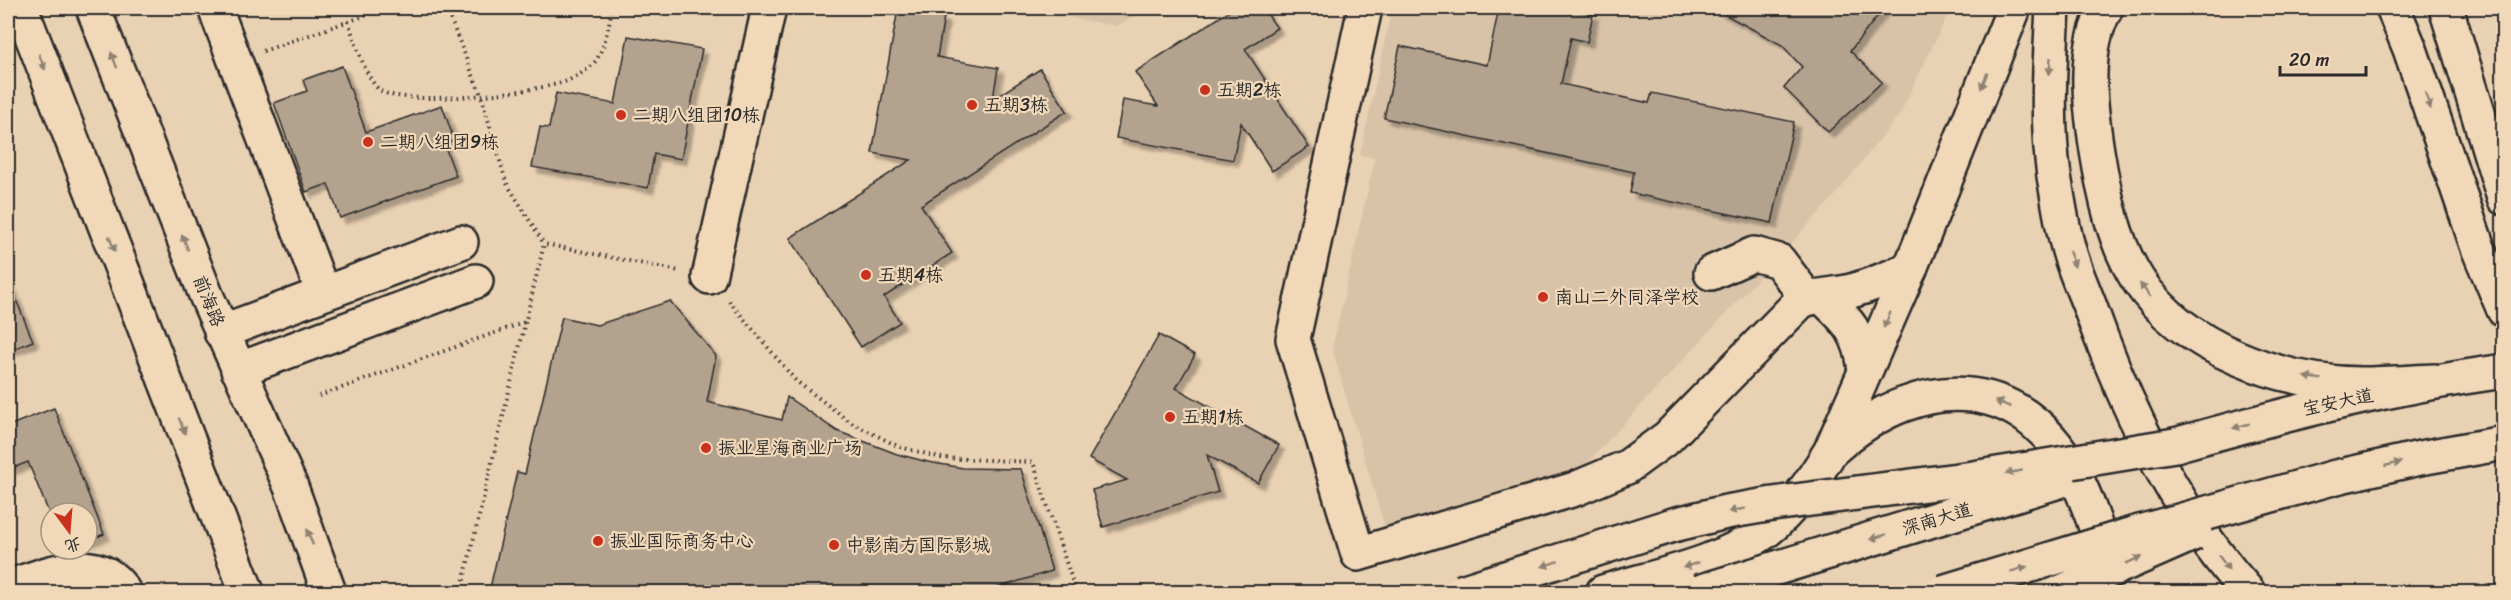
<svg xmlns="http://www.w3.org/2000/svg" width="2511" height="600" font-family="Sriracha,'LXGW WenKai TC',sans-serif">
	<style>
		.built { fill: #d9c3a8 }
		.building { fill: #b3a28e; stroke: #2b2b2b; stroke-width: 1.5; filter: url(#shadow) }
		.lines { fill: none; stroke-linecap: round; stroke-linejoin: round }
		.minor-casing { stroke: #2b2b2b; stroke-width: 38 }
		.major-casing { stroke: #2b2b2b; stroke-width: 38 }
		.path { stroke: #2b2b2b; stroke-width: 4; stroke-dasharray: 1.5 4.5; stroke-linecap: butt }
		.minor { stroke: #f1d8b9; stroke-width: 33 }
		.major { stroke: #f1d8b9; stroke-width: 33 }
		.major-bridge-casing { stroke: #2b2b2b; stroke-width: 38; stroke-linecap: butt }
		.major-bridge { stroke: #f1d8b9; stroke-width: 33 }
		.oneway { fill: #8e8272 }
		.poi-dot { fill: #c8321e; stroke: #f1d8b9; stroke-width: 2 }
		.labels { text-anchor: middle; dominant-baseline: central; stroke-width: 4.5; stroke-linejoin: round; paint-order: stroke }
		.poi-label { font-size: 18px; fill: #2b2b2b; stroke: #f1d8b9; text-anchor: start }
		.street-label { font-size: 18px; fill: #2b2b2b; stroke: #f1d8b9 }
	</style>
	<defs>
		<filter id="shadow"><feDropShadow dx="5.5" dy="5.5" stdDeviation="1.5" flood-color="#0004"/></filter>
	</defs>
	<rect width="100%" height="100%" fill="#e9d1b3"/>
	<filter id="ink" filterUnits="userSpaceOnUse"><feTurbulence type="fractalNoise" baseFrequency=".0167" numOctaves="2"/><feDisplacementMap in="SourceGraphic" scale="12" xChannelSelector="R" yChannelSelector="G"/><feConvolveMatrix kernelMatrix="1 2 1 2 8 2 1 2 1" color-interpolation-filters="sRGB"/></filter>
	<g filter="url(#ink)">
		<!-- built -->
		<path class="built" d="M1018,8h132l-34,18z
			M1392,8h559l-51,106 -66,83 -254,274 -195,57 -53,-179 43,-191 -15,-3z"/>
		<!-- building -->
		<path class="building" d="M1234,8h29l14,20 -32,21 64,98 -37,24 -31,-48 -8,37 -117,-22 7,-38 35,6 -23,-34z
			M1499,8h66l28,6 -6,28 -16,-4 -10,46 88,19 3,-10 142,29 -22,101 -142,-30 4,-21 -250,-54 16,-72 87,19z
			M1713,8h171l-34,43 32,31 -54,50 -44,-44 18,-21 -20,-22z
			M898,9l46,8 -7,40 61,11 -5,31 47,-30 27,42 -146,94 31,48 -68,44 16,25 -39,25 -71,-109 121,-78 -39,-7z
			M628,36l74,13 -21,110 -27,-5 -6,34 -116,-21 8,-40 9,1 7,-35 59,11z
			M342,66l24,66 76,-27 12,35 -10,4 12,32 -116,42 -12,-34 -22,8 -32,-89 33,-12 -4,-11z
			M8,280l25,61 -25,10z
			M670,301l46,55 -9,46 75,18 5,-23 50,34 60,23 31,8 35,6 58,1 31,102 -69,21h-494l28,-120 8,2 37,-157 35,8z
			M1159,335l36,20 -19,33 103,57 -21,38 -51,-28 11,37 -115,35 -11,-37 35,-10 -38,-21z
			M54,408l50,126 -17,7v-28h-36v5l-23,-56 -20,8v-44z"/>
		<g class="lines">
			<!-- minor casing -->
			<g class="minor-casing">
				<path id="minor" d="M215,8l108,285
					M1365,8l-72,331 65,215 217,-65 52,-22 41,-30 133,-136c14,-6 30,-6 46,-9 22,-5 42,-15 63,-23
					M1711,273l43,-19 25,7 28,37
					M709,277l60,-269
					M1821,296c27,24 40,38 44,75
					M221,332l240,-90
					M238,370l238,-89
					M8,587c38,-12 90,-38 116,5"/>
			</g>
			<!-- major casing -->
			<g class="major-casing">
				<path id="major" d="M21,8l226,584
					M93,8l113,287 85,192 38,105
					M2053,8c-3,55 -7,113 1,168 4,22 7,45 13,67 5,22 15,43 23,64 36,102 86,205 158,285
					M2106,8c-24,42 -16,97 -9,143 7,43 17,92 41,129 46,69 143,103 223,104 25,0 49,-2 73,-3
					M2393,8l17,41 68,199 26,62
					M2446,8l58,190
					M2175,445c110,-31 215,-58 329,-74
					M1833,449c90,-81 200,-77 250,44 10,24 22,53 16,79
					M2336,477l84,-19 84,-15
					M1603,592c53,-16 117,-28 163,-61 27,-21 46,-50 64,-79l80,-183 104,-261"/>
			</g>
			<!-- path -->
			<path class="path" d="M446,8l35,87 25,87 38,62
				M348,21c6,17 18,60 33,70 25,16 157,1 186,-10 7,-3 17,-9 23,-14 14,-11 19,-43 22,-59
				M263,51l124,-43
				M729,301l67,80 57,43 47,23 42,11 91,4 43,130
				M319,396l206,-74
				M461,592l83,-348 135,27"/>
			<!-- minor -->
			<use href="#minor" class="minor"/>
			<!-- major -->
			<use href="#major" class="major"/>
			<!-- major-bridge casing -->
			<g class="major-bridge-casing">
				<path id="major-bridge" d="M1461,592l212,-67 53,-13 47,-8 200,-26 202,-33
					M1699,592l360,-111
					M1943,592l193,-59 200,-56
					M2061,592l134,-59"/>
			</g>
			<!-- major-bridge -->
			<use href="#major-bridge" class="major-bridge"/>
		</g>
		<!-- one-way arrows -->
		<defs><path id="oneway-solid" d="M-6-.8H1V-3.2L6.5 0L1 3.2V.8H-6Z" transform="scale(1.5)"/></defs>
		<g class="oneway">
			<use href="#oneway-solid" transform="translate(114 60) rotate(-111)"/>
			<use href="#oneway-solid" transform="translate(42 62) rotate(69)"/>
			<use href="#oneway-solid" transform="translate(2050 66) rotate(93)"/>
			<use href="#oneway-solid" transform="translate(1984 81) rotate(112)"/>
			<use href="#oneway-solid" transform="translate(2428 101) rotate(71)"/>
			<use href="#oneway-solid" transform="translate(185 242) rotate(-111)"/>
			<use href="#oneway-solid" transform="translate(112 244) rotate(69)"/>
			<use href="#oneway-solid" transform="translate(2072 259) rotate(70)"/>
			<use href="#oneway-solid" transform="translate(2145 290) rotate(-127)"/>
			<use href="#oneway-solid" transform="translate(1887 320) rotate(114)"/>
			<use href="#oneway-solid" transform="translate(2313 378) rotate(-171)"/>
			<use href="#oneway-solid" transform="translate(2003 404) rotate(-159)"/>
			<use href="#oneway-solid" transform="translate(182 426) rotate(69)"/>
			<use href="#oneway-solid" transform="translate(2241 426) rotate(164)"/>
			<use href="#oneway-solid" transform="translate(2393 464) rotate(-13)"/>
			<use href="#oneway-solid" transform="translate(2014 472) rotate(170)"/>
			<use href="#oneway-solid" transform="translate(1737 510) rotate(170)"/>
			<use href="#oneway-solid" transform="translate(310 537) rotate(-110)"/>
			<use href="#oneway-solid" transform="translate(1878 537) rotate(163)"/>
			<use href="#oneway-solid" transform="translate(2134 560) rotate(-24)"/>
			<use href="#oneway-solid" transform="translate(2224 563) rotate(55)"/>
			<use href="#oneway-solid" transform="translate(1550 564) rotate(162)"/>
			<use href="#oneway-solid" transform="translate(1691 565) rotate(162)"/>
			<use href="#oneway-solid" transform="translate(2019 569) rotate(-17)"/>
		</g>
	</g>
	<!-- markers -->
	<g class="poi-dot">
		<circle cx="1205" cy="90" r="6"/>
		<circle cx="972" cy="105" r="6"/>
		<circle cx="621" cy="115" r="6"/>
		<circle cx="368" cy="142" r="6"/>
		<circle cx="866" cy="275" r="6"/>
		<circle cx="1543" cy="297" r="6"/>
		<circle cx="1170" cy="417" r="6"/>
		<circle cx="706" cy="448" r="6"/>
		<circle cx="598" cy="541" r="6"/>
		<circle cx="834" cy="545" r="6"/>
	</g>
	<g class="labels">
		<!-- poi labels -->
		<g class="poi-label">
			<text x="1217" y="90">五期2栋</text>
			<text x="984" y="105">五期3栋</text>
			<text x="633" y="115">二期八组团10栋</text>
			<text x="380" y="142">二期八组团9栋</text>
			<text x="878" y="275">五期4栋</text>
			<text x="1555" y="297">南山二外同泽学校</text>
			<text x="1182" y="417">五期1栋</text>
			<text x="718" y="448">振业星海商业广场</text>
			<text x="610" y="541">振业国际商务中心</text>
			<text x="846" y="545">中影南方国际影城</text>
		</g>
		<!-- street labels -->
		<g class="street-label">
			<text transform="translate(209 301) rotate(68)">前海路</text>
			<text transform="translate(2338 402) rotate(-12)">宝安大道</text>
			<text transform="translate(1937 519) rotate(-17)">深南大道</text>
		</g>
	</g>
	<!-- margin -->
	<rect width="2511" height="600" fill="none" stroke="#f1d8b9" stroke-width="30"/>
	<rect x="15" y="15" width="2481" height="570" fill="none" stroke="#2b2b2b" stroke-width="2" filter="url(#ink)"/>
	<!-- north arrow -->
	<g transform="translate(69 531) rotate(164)"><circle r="28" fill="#f1d8b9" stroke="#a29380" stroke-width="1.5"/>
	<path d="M0-4.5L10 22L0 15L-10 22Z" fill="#c8321e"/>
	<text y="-9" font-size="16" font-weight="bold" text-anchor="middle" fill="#2b2b2b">北</text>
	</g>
	<!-- scale -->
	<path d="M2280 66v9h86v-9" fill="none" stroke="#2b2b2b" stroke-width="3"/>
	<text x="2289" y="66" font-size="18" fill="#2b2b2b" stroke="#f1d8b9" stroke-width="4.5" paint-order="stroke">20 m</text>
</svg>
